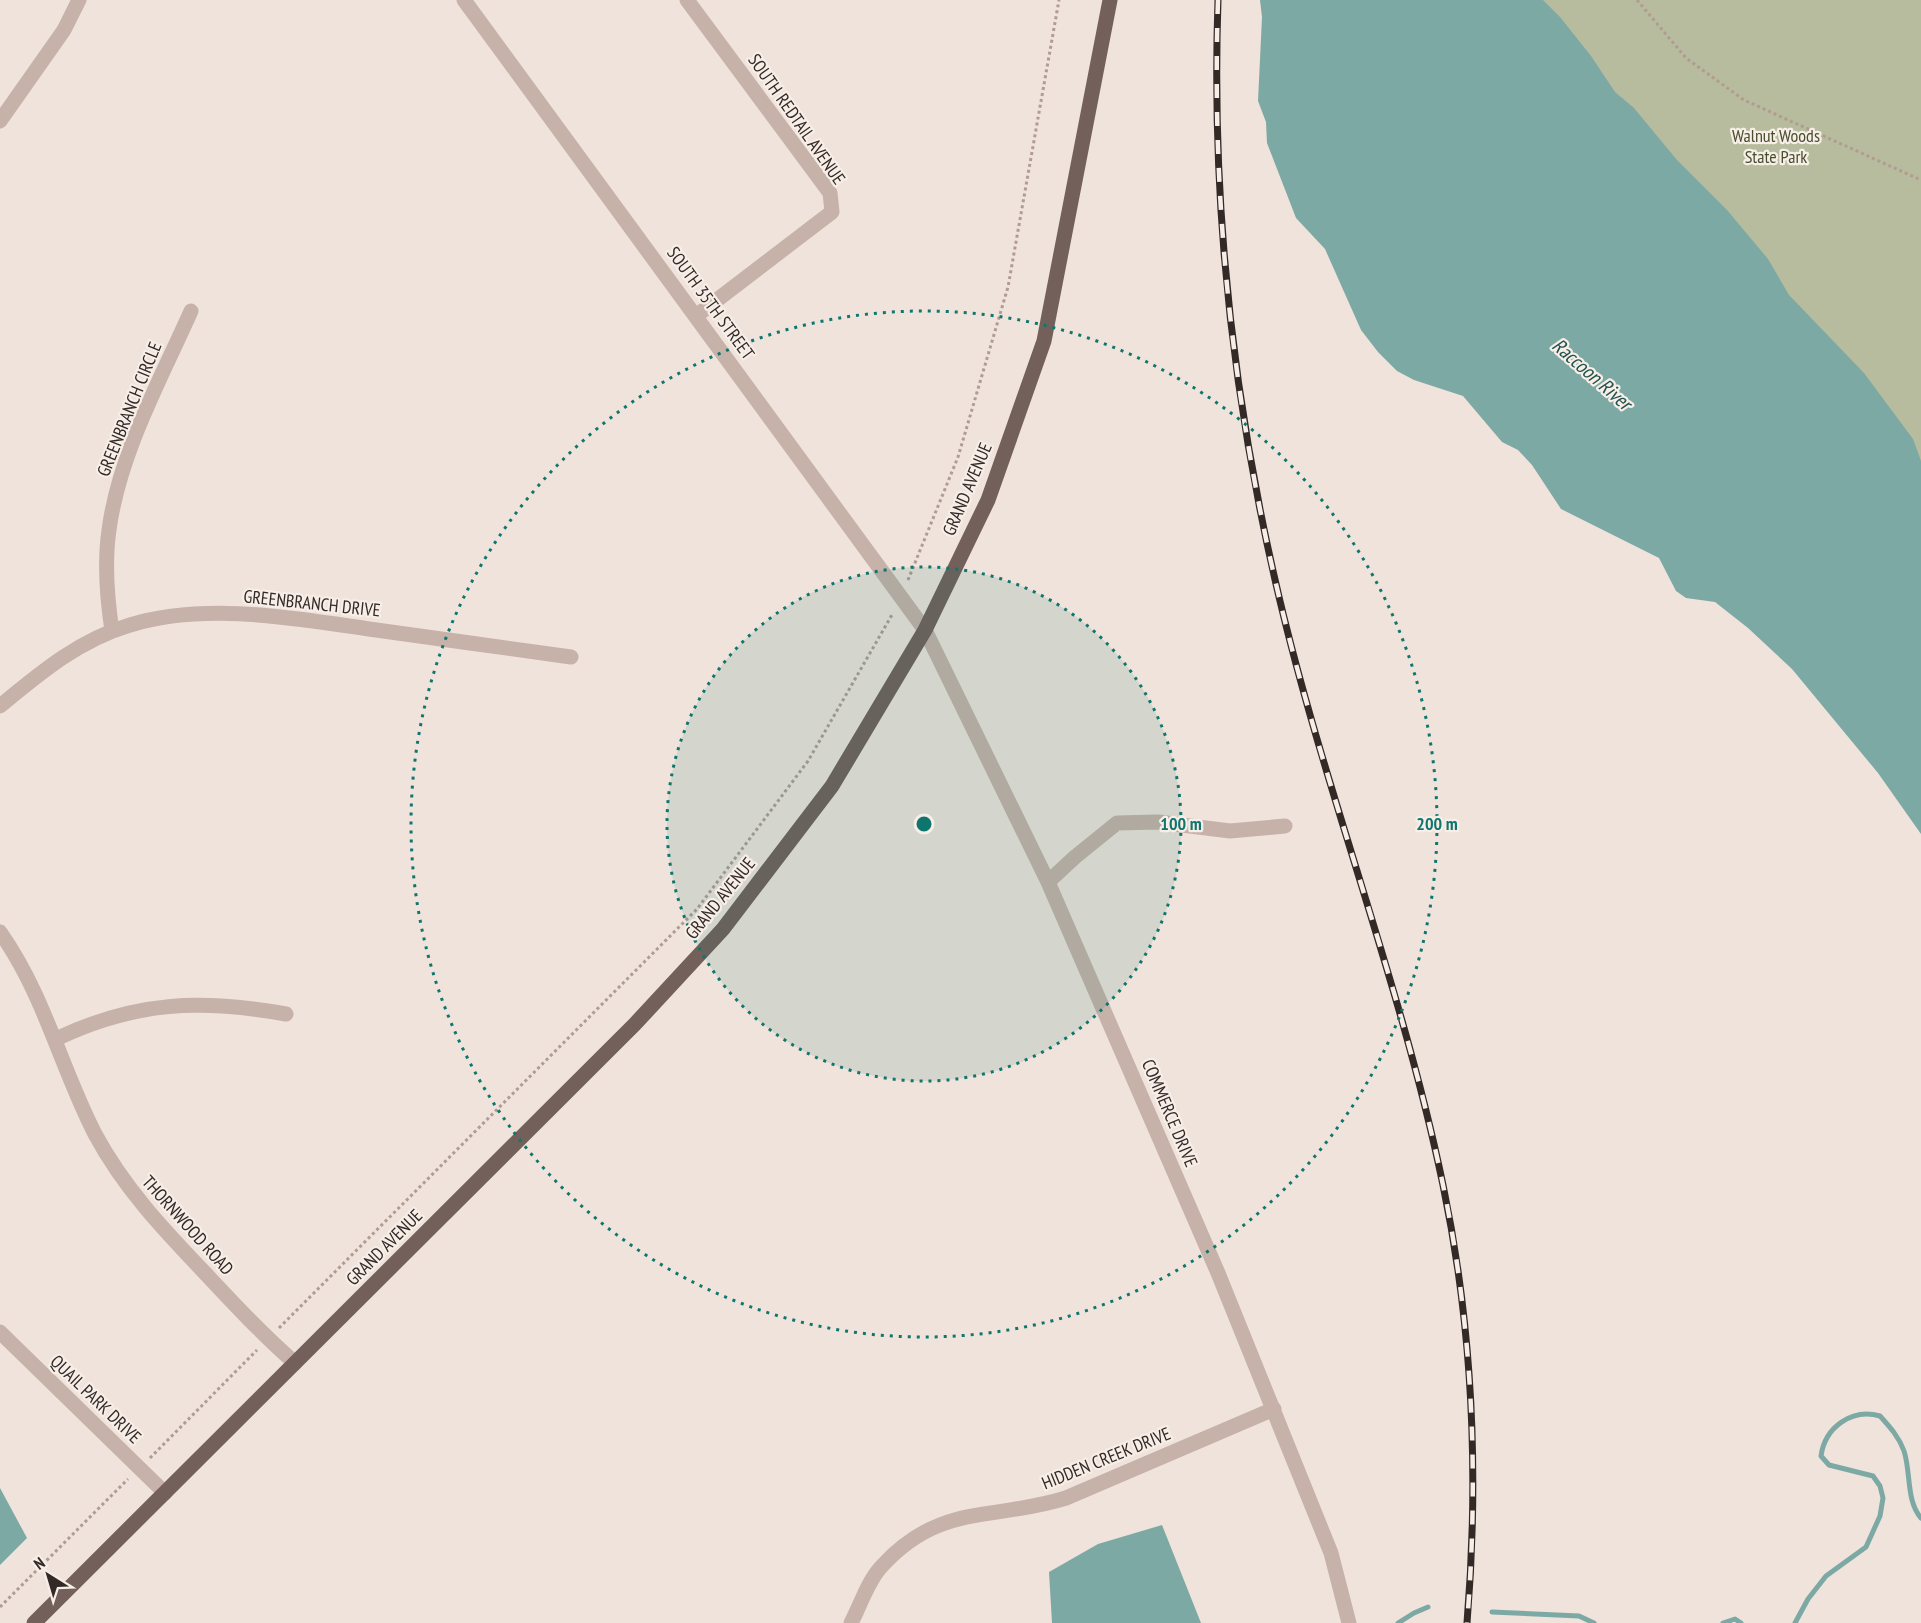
<svg xmlns="http://www.w3.org/2000/svg" width="1921" height="1623" font-family="'PT Sans Narrow',sans-serif">
	<style>
		.green { fill: #b6bc9d }
		.water { fill: #7da9a5 }
		.lines { fill: none; stroke-linecap: round; stroke-linejoin: round }
		.stream { stroke: #7da9a5; stroke-width: 5 }
		.path { stroke: #b19c93; stroke-width: 3; stroke-dasharray: 3 3; stroke-linecap: butt }
		.minor { stroke: #c6b2a9; stroke-width: 15 }
		.major { stroke: #74605a; stroke-width: 15 }
		.rail-casing { stroke: #332a28; stroke-width: 7 }
		.rail { stroke: #f7eee7; stroke-width: 4.5; stroke-dasharray: 14; stroke-linecap: butt }
		.ring { fill: none; stroke: #0f766e; stroke-width: 3; stroke-dasharray: 3 6 }
		.labels { text-anchor: middle; dominant-baseline: central; stroke-width: 4.5; stroke-linejoin: round; paint-order: stroke }
		.street-label { font-size: 18px; fill: #332a28; stroke: #f7eee7 }
		.park-label { font-size: 18px; fill: #474f2e; stroke: #f7eee7 }
		.water-label { font-size: 20px; font-style: italic; fill: #22514e; stroke: #f7eee7 }
		.centre { fill: #0f766e; stroke: #f7eee7; stroke-width: 3 }
		.ring-label { font-size: 18px; text-anchor: middle; font-weight: bold; fill: #0f766e; stroke: #f7eee7; stroke-width: 4.5; stroke-linejoin: round; paint-order: stroke }
	</style>
	<rect width="100%" height="100%" fill="#efe3db"/>
	<!-- green -->
	<path class="green" d="M1435,0h486v501z"/>
	<!-- water -->
	<path class="water" d="M1260,0h283l17,17 31,39 24,36 19,16 43,52 50,50 41,49 21,36 75,78 49,66 8,22v373l-43,-61 -86,-104 -44,-41 -33,-26 -29,-4 -10,-7 -17,-33 -98,-49 -29,-44 -14,-15 -16,-8 -39,-46 -49,-16 -17,-9 -19,-19 -17,-22 -36,-81 -29,-31 -29,-75 -1,-21 -8,-21 4,-84z
		M0,1488l27,50 -27,27z
		M1162,1525l39,98h-149l-3,-51 49,-28z"/>
	<g class="lines">
		<!-- stream -->
		<path class="stream" d="M1492,1612l87,4 15,7
			M1398,1623l16,-10 14,-6
			M1723,1623l12,-4 6,4
			M1795,1623l13,-24 18,-23 40,-29 14,-31 3,-18 -3,-12 -7,-10 -44,-11 -8,-9c4,-29 31,-48 59,-40 10,11 19,21 24,35 7,21 2,50 17,67"/>
		<!-- path -->
		<path class="path" d="M1637,0l49,58 58,42 177,80
			M908,580l50,-123 50,-170 51,-287
			M279,1328l418,-419 111,-148 85,-148
			M150,1458l107,-108
			M0,1607l128,-128"/>
		<!-- minor -->
		<path class="minor" d="M464,0l461,630 123,252 170,391 113,280 18,70
			M687,0l143,193 2,19 -136,104
			M0,121l64,-91 15,-30
			M112,631c-5,-33 -8,-67 -3,-101 10,-76 51,-149 82,-219
			M0,706c40,-33 79,-66 130,-81 75,-23 163,-7 239,4 67,9 135,19 202,28
			M1048,882l27,-25 42,-34 41,-1 72,9 55,-5
			M0,932c45,64 60,134 95,202 29,54 68,95 110,139 29,31 58,62 90,90
			M56,1039c79,-38 145,-40 230,-25
			M0,1332l165,161
			M851,1623c9,-17 17,-42 30,-56 59,-65 112,-46 185,-69l208,-89"/>
		<!-- major -->
		<path class="major" d="M34,1623l601,-599 88,-95 109,-143 93,-156 63,-130 56,-159 66,-341"/>
		<!-- rail casing -->
		<g class="rail-casing">
			<path id="rail" d="M1218,0c-7,203 15,404 62,601 47,197 122,386 163,584 30,144 36,292 24,438"/>
		</g>
		<!-- rail -->
		<use href="#rail" class="rail"/>
	</g>
	<!-- distance rings -->
	<circle cx="924" cy="824" r="257" fill="#0f766e" fill-opacity=".12"/>
	<g class="ring">
		<circle cx="924" cy="824" r="257"/>
		<circle cx="924" cy="824" r="513"/>
	</g>
	<g class="labels">
		<!-- street labels -->
		<g class="street-label">
			<text transform="translate(797 119) rotate(55)">SOUTH REDTAIL AVENUE</text>
			<text transform="translate(711 303) rotate(54)">SOUTH 35TH STREET</text>
			<text transform="translate(129 409) rotate(-68)">GREENBRANCH CIRCLE</text>
			<text transform="translate(967 489) rotate(-67)">GRAND AVENUE</text>
			<text transform="translate(312 603) rotate(6)">GREENBRANCH DRIVE</text>
			<text transform="translate(720 898) rotate(-51)">GRAND AVENUE</text>
			<text transform="translate(1170 1113) rotate(67)">COMMERCE DRIVE</text>
			<text transform="translate(188 1225) rotate(48)">THORNWOOD ROAD</text>
			<text transform="translate(384 1247) rotate(-45)">GRAND AVENUE</text>
			<text transform="translate(96 1399) rotate(44)">QUAIL PARK DRIVE</text>
			<text transform="translate(1106 1458) rotate(-22)">HIDDEN CREEK DRIVE</text>
		</g>
		<!-- park labels -->
		<g class="park-label">
			<text x="1776" y="135">Walnut Woods<tspan x="1776" dy="21">State Park</tspan></text>
		</g>
		<!-- water labels -->
		<g class="water-label">
			<text transform="translate(1592 374) rotate(41)">Raccoon River</text>
		</g>
	</g>
	<circle cx="924" cy="824" r="9" class="centre"/>
	<g class="ring-label">
		<text x="1181" y="830">100 m</text>
		<text x="1437" y="830">200 m</text>
	</g>
	<!-- north arrow -->
	<g transform="translate(48 1575) rotate(323)" stroke="#f7eee7" stroke-width="4.5" paint-order="stroke">
	<path d="M0-4.5L10 22L0 15L-10 22Z" fill="#332a28"/>
	<text y="-9" font-size="16" font-weight="bold" text-anchor="middle" fill="#332a28">N</text>
	</g>
</svg>
